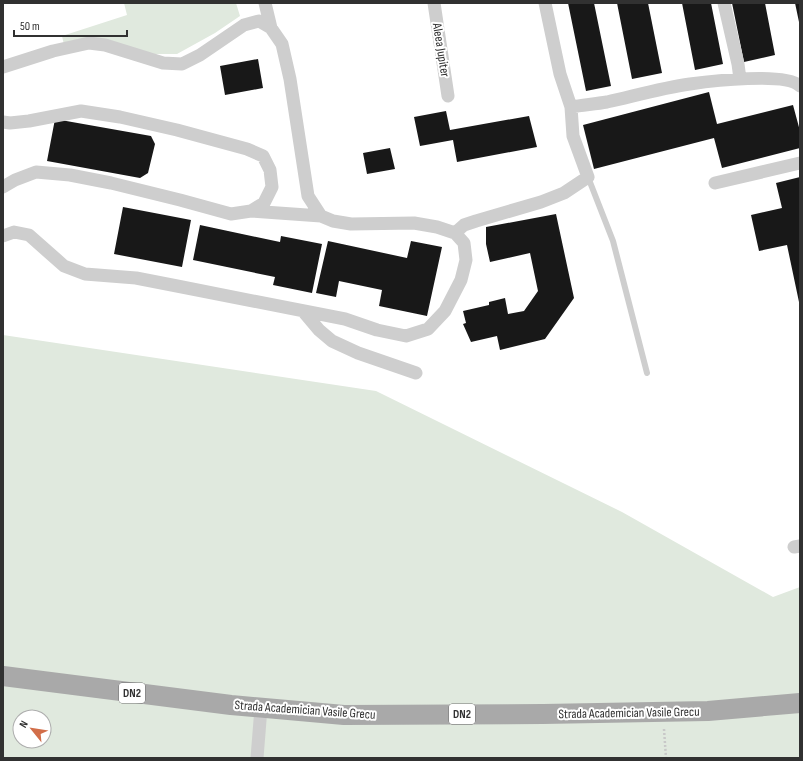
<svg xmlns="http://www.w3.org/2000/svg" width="803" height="761" font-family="'Sofia Sans Condensed',sans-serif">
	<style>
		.green { fill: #e0e9de; fill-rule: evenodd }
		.building { fill: #181818 }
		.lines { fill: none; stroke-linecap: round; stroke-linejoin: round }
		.path { stroke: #c8c8c8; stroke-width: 2.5; stroke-dasharray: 2 2; stroke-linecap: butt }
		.lane { stroke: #cecece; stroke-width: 6 }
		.street { stroke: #cecece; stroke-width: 13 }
		.primary { stroke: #a9a9a9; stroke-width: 20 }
		.labels { text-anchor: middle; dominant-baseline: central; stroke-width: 4; stroke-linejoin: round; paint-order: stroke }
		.shield { fill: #fff; stroke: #6f6f6f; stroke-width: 1 }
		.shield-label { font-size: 12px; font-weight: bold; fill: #313131 }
		.street-label { font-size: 13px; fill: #313131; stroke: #fff }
	</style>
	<rect width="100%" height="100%" fill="#fff"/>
	<!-- green -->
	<path class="green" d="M124,3h112l4,13 -25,17 -38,21h-22l-91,-9 -2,-9 65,-21z
		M3,335l373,56 246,121 151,85 27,-10v171h-797zM20,717h24v24h-24z"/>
	<!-- building -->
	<path class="building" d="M568,3h26l17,83 -25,5z
		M617,3h31l14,70 -30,6z
		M682,3h29l12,61 -28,6z
		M732,3h33l10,52 -31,7z
		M795,3h5v19h-1z
		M258,59l5,29 -38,7 -5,-29z
		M709,92l8,32 76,-19 7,26v17l-78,20 -8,-30 -120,31 -11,-44z
		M446,111l4,19 79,-14 8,31 -80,15 -4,-22 -33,6 -6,-29z
		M55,119l96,17 4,8 -7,29 -8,5 -93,-17z
		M390,148l5,21 -28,5 -4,-21z
		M800,177v125h-1l-12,-57 -28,6 -8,-36 31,-7 -6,-25z
		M123,207l68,13 -9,47 -68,-13z
		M556,214l18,84 -29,41 -45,11 -3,-14 -26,6 -8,-18 3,-1 -3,-12 26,-6v-3l16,-4 3,16 16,-3 14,-20 -8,-38 -40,9 -4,-18v-17z
		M200,225l80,17 1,-6 41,8 -10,49 -39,-8 2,-8 -82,-17z
		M328,241l79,17 4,-17 31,6 -15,69 -48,-10 3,-16 -43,-9 -3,16 -20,-4z"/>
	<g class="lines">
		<!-- path -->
		<path class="path" d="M664,729l2,29"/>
		<!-- lane -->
		<path class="lane" d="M588,177l25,64 34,132"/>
		<!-- street -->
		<path class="street" d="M265,3l6,25
			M434,3l14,93
			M724,3l14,61 2,15
			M3,67l50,-16 36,-8 16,2 58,18 19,1 18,-9 44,-30 15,-4 12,7 11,16 8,35 18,117 13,20 12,5 18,3 63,-1 23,4 18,6 9,10 2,17 -5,20 -16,31 -17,18 -22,7 -29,-6 -32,-11 -168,-33 -41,-8 -51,-4 -21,-8 -35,-31 -15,-3 -11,4
			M571,107c12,-2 24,-3 36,-5 27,-6 55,-14 83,-18 21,-3 96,-12 110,2
			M3,122l7,1 19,-2 52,-10 39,6 57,13 70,19 16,7 7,14 2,17 -8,16 -13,8 -20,3 -51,-14 -69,-17 -41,-8 -34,-3 -21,8 -12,7
			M715,183l85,-20
			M251,211l70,5
			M455,233l9,-8 12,-4 65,-19 23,-9 24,-16 -15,-41 -2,-29 -11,-33 -15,-71
			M303,311l16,19 13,11 26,12 58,20
			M794,547l6,-1
			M257,758l4,-50"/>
		<!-- primary -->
		<path class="primary" d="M3,676l228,29 113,10 199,-1 165,-3 92,-8"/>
	</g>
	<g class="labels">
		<!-- shield labels -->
		<g class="shield">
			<rect x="119" y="683" width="26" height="20" rx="3"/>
			<rect x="449" y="704" width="26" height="20" rx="3"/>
		</g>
		<g class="shield-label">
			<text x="132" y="693">DN2</text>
			<text x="462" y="714">DN2</text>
		</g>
		<!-- street labels -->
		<g class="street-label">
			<text transform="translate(441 50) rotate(81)">Aleea Jupiter</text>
			<text transform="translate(305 710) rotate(4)">Strada Academician Vasile Grecu</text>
			<text transform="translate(629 713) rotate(-1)">Strada Academician Vasile Grecu</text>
		</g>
	</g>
	<!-- border -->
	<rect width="803" height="761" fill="none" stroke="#313131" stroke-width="8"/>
	<!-- north arrow -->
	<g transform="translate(32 729) rotate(300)"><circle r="19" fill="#ffffff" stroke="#adadad"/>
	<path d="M0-3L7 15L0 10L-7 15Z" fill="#d26e49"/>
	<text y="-6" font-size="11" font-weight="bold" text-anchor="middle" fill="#313131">N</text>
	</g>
	<!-- scale -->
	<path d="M14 30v6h113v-6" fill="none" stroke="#313131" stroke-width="2"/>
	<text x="20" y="30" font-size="12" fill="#313131" stroke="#ffffff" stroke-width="3" paint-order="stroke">50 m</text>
</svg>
